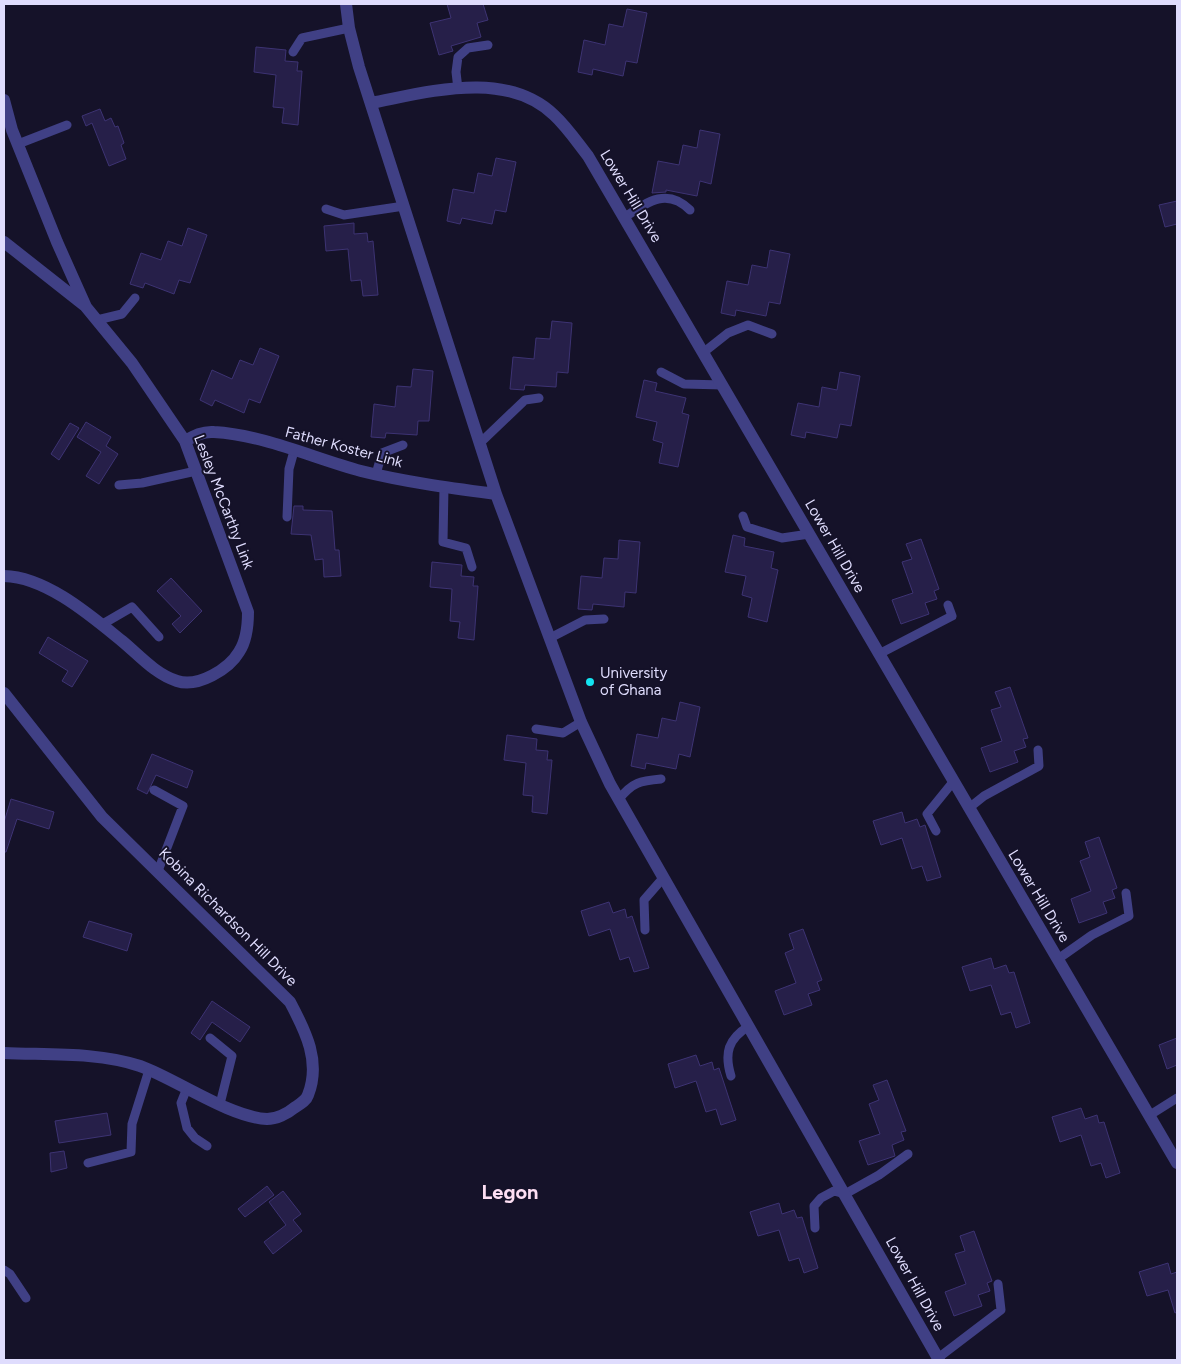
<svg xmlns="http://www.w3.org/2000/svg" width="1181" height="1364" font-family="Figtree,sans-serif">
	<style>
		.building { fill: #261f49; stroke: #3d3373 }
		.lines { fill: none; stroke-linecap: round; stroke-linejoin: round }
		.lane { stroke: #404085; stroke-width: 9 }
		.street { stroke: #404085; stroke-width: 12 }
		.poi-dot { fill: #14e3f1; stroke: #151229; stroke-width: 2 }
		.labels { text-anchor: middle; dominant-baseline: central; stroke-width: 4; stroke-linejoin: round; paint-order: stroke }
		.street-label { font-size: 15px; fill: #dfdcfd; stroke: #151229 }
		.poi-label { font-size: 15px; fill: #dfdcfd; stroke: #151229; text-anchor: start }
		.district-label { font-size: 20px; font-weight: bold; fill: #fddef3; stroke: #151229 }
	</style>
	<rect width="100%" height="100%" fill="#151229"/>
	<!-- building -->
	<path class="building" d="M447,4h36l5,16 -11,3 4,14 -30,9 2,5 -14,4 -9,-32 21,-5z
		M627,9l20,4 -10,50 -11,-2 -3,15 -30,-7 -1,6 -14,-3 6,-32 21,5 4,-21 14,3z
		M256,47l30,3 -1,11 13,1 -1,9h5l-4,54 -16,-2 2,-15 -11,-1 3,-32 -22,-3z
		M100,109l5,12 6,-3 4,9 3,-1 6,17 -3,2 5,14 -17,7 -17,-43 -6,3 -4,-10z
		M700,130l20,4 -9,50 -11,-3 -3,15 -31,-6v2l-14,1 6,-32 21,4 4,-20 14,3z
		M496,158l20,4 -10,50 -11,-2 -3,14 -30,-6 -2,6 -13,-3 6,-32 21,4 4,-20 14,3z
		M1177,201v23l-12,3 -6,-22z
		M354,223v11l13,-1 1,9 5,-1 5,54 -15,1 -2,-16 -10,1 -3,-32 -22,2 -2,-25z
		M188,228l19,7 -17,48 -11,-3 -5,14 -29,-11 -2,5 -13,-4 11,-31 20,7 7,-19 14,5z
		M770,250l20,4 -10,50 -11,-2 -3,14 -30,-6 -1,6 -14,-3 6,-32 21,4 4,-20 15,3z
		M552,321l20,2 -4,50 -11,-1 -1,15 -31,-2 -1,5 -14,-1 3,-32 21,2 2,-21 14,1z
		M260,348l19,8 -19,47 -11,-4 -5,14 -29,-13 -3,6 -12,-6 12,-30 20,9 8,-19 13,5z
		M413,369l20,2 -4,50h-11l-1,14 -31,-2 -1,5 -14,-1 3,-33 21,3 2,-21 14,1z
		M840,372l20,4 -9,50 -11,-2 -3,14 -31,-6 -1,6 -14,-3 7,-32 21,4 3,-20 15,3z
		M644,380l13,3 -2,8 31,7 -4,15 7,2 -11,52 -19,-4 4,-20 -10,-3 4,-18 -21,-5z
		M86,422l25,15 -5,9 12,8 -19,30 -13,-8 15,-24 -24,-15z
		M70,423l9,5 -20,32 -8,-6z
		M294,506h9v4l29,1 3,39h4l2,26 -17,1 -1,-18 -8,1 -4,-25 -20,-1z
		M733,535l12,3 -1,8 30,6 -3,16 7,2 -11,52 -19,-5 4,-19 -10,-3 4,-19 -21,-4z
		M921,539l18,50 -5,2 3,8 -12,4 4,11 -28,10 -9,-24 21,-7 -11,-31 10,-3 -6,-15z
		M619,540l21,2 -4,51 -11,-1 -1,15 -31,-3 -1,6 -14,-1 3,-33 21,2 2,-20 14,1z
		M432,562l30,3 -1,11 13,1 -1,9h5l-4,54 -16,-2 2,-16 -10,-1 2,-32 -22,-2z
		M171,578l31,33 -22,22 -8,-9 9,-8 -24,-25z
		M48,637l40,24 -16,26 -10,-6 6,-10 -29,-18z
		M1010,687l18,51 -5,1 3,8 -12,4 4,11 -28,10 -9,-24 21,-7 -11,-31 10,-3 -6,-15z
		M680,702l20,5 -10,50 -11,-3 -3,15 -30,-6 -1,6 -14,-3 6,-32 21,4 4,-20 14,3z
		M507,735l30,4 -1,11 12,1 -1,9h5l-5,54 -15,-2 1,-16 -10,-1 3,-32 -22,-3z
		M152,754l41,17 -6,17 -31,-13 -9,19 -10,-5z
		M11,799l43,13 -5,17 -32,-10 -11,33h-2v-30z
		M902,812l3,11 12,-4 3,8 5,-2 16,52 -14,4 -5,-15 -10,3 -10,-31 -21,7 -8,-24z
		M1099,837l18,51 -5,2 3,8 -12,4 4,11 -28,10 -8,-24 20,-8 -11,-30 10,-4 -5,-15z
		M609,902l4,11 12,-4 2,9 5,-2 17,52 -15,4 -5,-15 -9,3 -10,-31 -21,7 -8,-25z
		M89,921l43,13 -5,17 -44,-14z
		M803,929l19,51 -5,2 3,8 -12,4 4,11 -28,10 -9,-24 21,-8 -11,-30 9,-4 -5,-15z
		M991,958l3,11 12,-4 3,8 5,-1 16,51 -14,5 -5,-16 -10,3 -10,-30 -21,6 -8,-24z
		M212,1001l38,26 -10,15 -28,-20 -12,18 -9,-7z
		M1177,1038v27l-10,4 -8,-24z
		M696,1055l4,11 12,-4 2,8 5,-2 17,52 -15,5 -5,-16 -10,3 -10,-31 -21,7 -7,-24z
		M887,1080l19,51 -5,1 3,8 -12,5 3,11 -27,9 -9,-24 21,-7 -11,-30 10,-4 -6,-15z
		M1081,1108l4,11 12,-4 2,8 5,-1 16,51 -14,5 -5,-15 -10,3 -10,-31 -21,7 -8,-25z
		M107,1113l4,22 -52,8 -4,-22z
		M64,1151l3,17 -16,4 -1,-19z
		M267,1186l7,9 -29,22 -7,-8z
		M283,1191l18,23 -8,6 9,11 -29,23 -9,-12 22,-17 -17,-23z
		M779,1203l3,11 12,-4 3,8 5,-1 16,51 -14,5 -5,-15 -10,3 -10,-31 -21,6 -8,-24z
		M974,1231l18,50 -5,2 3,8 -12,4 4,11 -28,10 -9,-24 21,-8 -11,-30 10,-3 -5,-15z
		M1168,1263l3,11 6,-2v40l-2,1 -7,-23 -21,6 -8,-24z"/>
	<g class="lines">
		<!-- lane -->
		<path class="lane" d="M293,52l9,-14 47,-10
			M458,89l-2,-17 2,-15 10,-9 20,-3
			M18,144l49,-19
			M326,209l18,6 60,-9
			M625,217c22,-15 42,-30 65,-7
			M97,320l25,-6 13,-16
			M704,352l24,-19 20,-8 24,9
			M661,372l23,12 39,1
			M480,443l45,-43 14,-2
			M376,474l6,-21 21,-8
			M119,485l23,-2 54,-12
			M444,487l-1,55 23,6 6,19
			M743,516l4,11 35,11 27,-4
			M287,517l2,-48 5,-18
			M101,625l31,-18 27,30
			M550,638l35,-18 19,-1
			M879,654l73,-38 -4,-11
			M536,729l27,4 18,-11
			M154,790l29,16 -25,65
			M619,799c14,-17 21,-18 42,-20
			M969,808l15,-12 55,-30 -1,-16
			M936,831l-9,-17 26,-32
			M645,930l-1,-30 20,-23
			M1058,959l34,-24 37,-19 -3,-23
			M210,1038l22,18 -12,48
			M731,1076c-7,-23 -3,-37 18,-50
			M187,1088l-6,15 6,25 8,10 12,8
			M1150,1115l27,-17
			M88,1163l43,-11 1,-28 17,-54
			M815,1228l-1,-22 7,-8 13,-7 11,3 34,-19 29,-21
			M4,1270l6,4 16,24
			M938,1358l63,-48 -3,-26"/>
		<!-- street -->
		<path class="street" d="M346,4l3,24 10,39 137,427 85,228 29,62 329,576
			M4,100l8,30 45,112 29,65 46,56 53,78 63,171c0,13 -1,28 -9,40 -10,17 -41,36 -62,29 -22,-7 -38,-26 -55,-40 -32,-26 -76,-64 -118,-65
			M371,103c58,-11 135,-34 183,12 13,12 23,27 34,41l589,1007
			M4,242l80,63
			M185,441c9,-5 18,-10 29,-9 50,3 99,26 147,39 44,11 90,17 135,23
			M4,693l98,124 188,185c16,30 31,60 18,93 -2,6 -8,9 -14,13 -7,6 -18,11 -27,11 -38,-2 -91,-40 -127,-53 -42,-14 -92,-11 -136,-13"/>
	</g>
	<!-- markers -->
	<circle class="poi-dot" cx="590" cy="682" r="5"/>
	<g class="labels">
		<!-- street labels -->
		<g class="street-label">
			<text transform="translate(631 196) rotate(59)">Lower Hill Drive</text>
			<text transform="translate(344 447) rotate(15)">Father Koster Link</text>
			<text transform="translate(224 502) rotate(69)">Lesley McCarthy Link</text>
			<text transform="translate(835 546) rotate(60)">Lower Hill Drive</text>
			<text transform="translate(1039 896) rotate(59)">Lower Hill Drive</text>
			<text transform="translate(228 917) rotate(45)">Kobina Richardson Hill Drive</text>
			<text transform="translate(915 1284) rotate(61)">Lower Hill Drive</text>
		</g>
		<!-- poi labels -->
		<g class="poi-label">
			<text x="600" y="673">University<tspan x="600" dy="17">of Ghana</tspan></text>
		</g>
		<!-- district labels -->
		<g class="district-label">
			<text x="510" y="1192">Legon</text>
		</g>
	</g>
	<!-- border -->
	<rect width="1181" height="1364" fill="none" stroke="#dfdcfd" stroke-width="10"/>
</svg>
